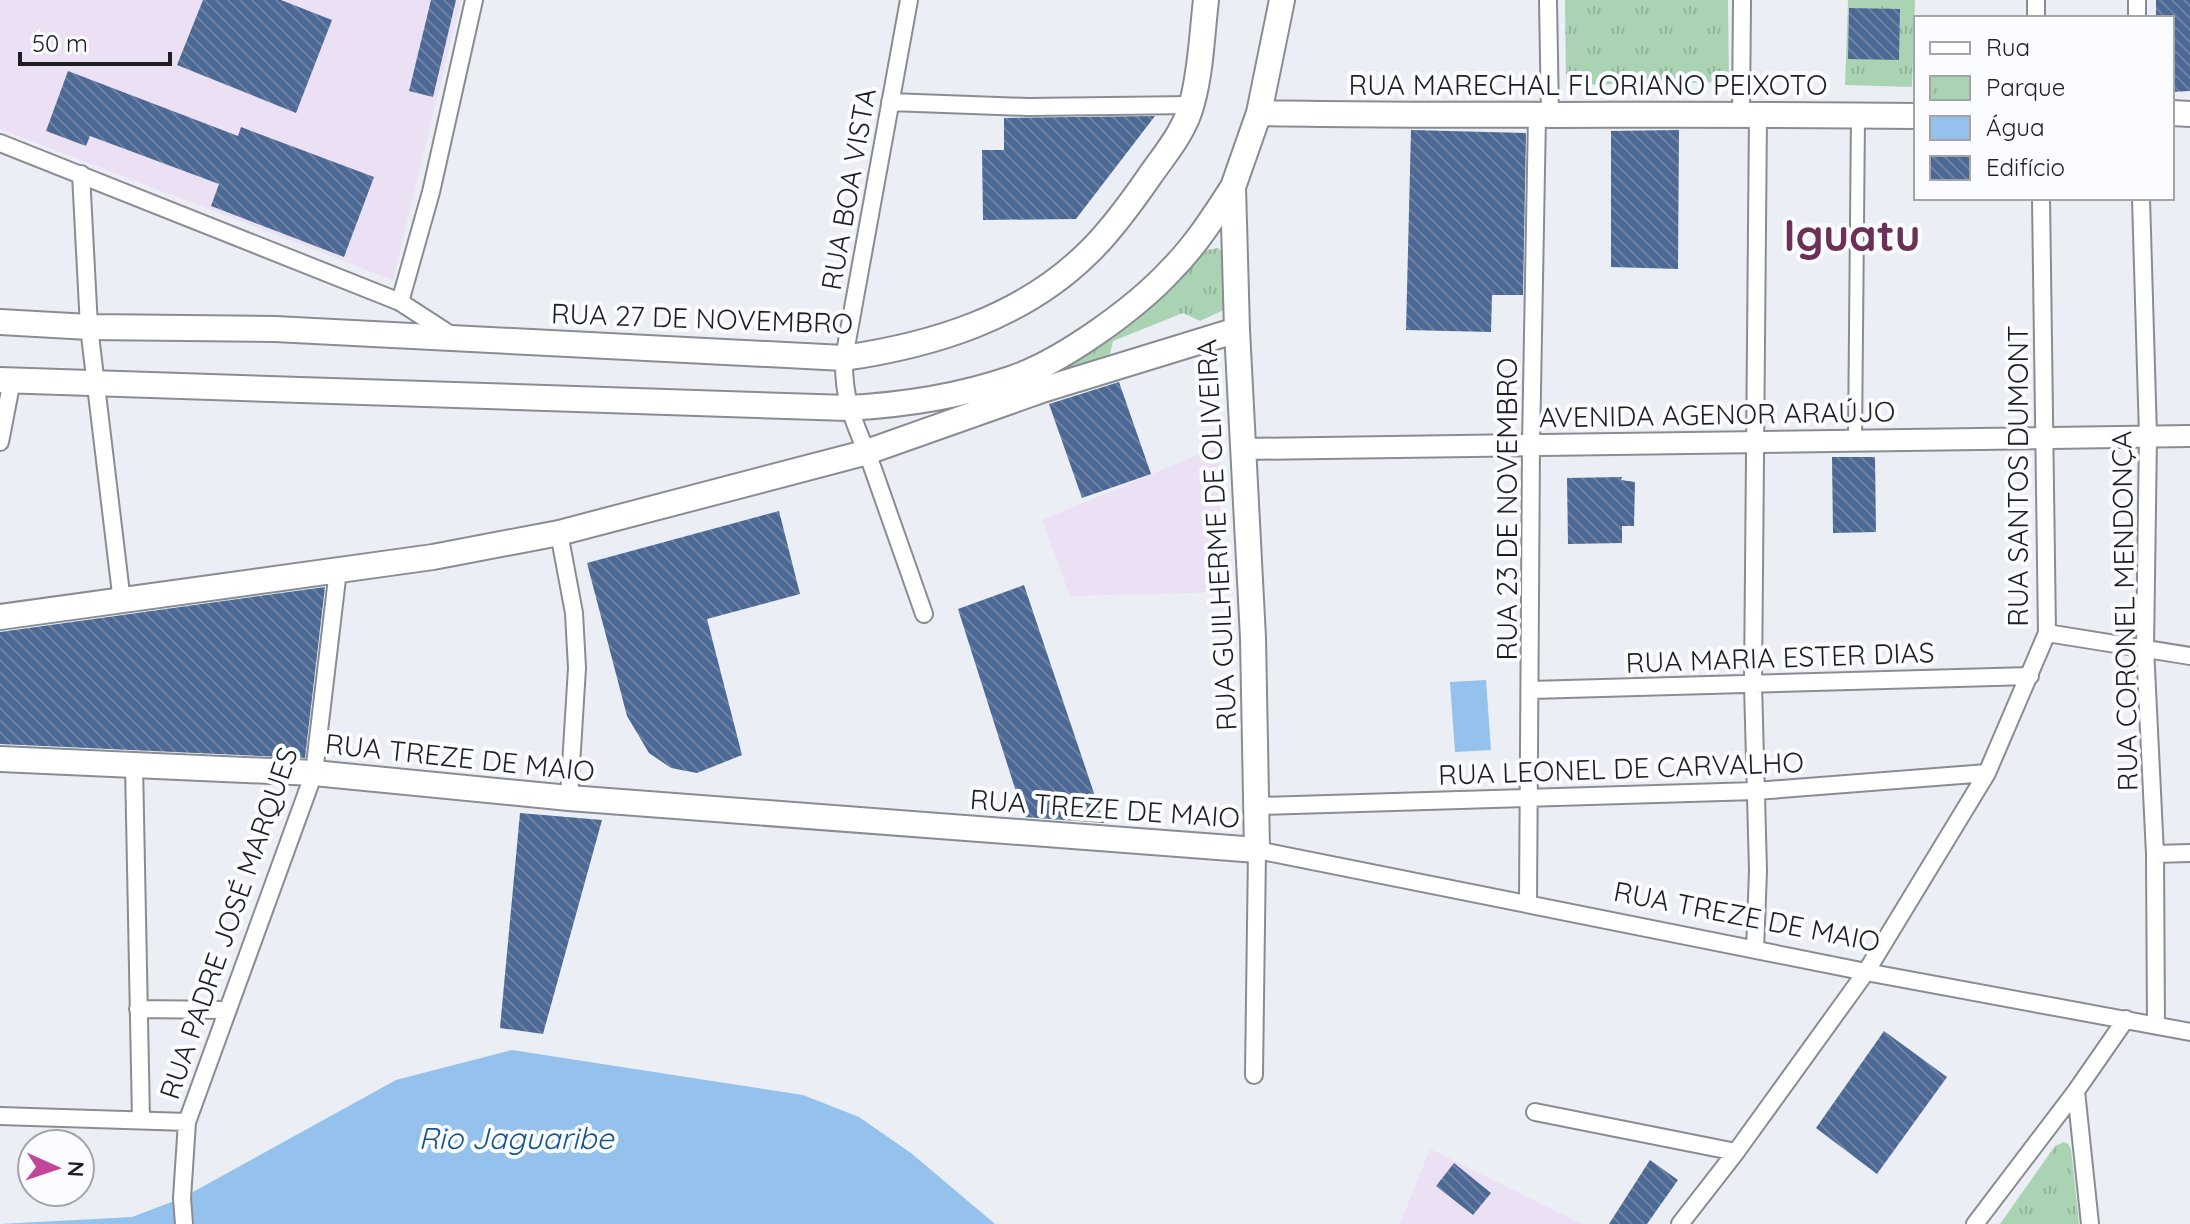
<svg xmlns="http://www.w3.org/2000/svg" width="2190" height="1224" font-family="Quicksand,sans-serif">
	<style>
		.education { fill: #ece0f4 }
		.park { fill: url(#park-tufts) }
		.water { fill: #95c1ed }
		.building { fill: url(#building-back-hatch) }
		.lines { fill: none; stroke-linecap: round; stroke-linejoin: round }
		.pedestrian-casing { stroke: #898d92; stroke-width: 16 }
		.minor-casing { stroke: #898d92; stroke-width: 20 }
		.tertiary-casing { stroke: #898d92; stroke-width: 24 }
		.secondary-casing { stroke: #898d92; stroke-width: 28 }
		.pedestrian { stroke: #fff; stroke-width: 12 }
		.minor { stroke: #fff; stroke-width: 16 }
		.tertiary { stroke: #fff; stroke-width: 20 }
		.secondary { stroke: #fff; stroke-width: 24 }
		.labels { text-anchor: middle; dominant-baseline: central; stroke-width: 8; stroke-linejoin: round; paint-order: stroke }
		.street-label { font-size: 28px; fill: #1e1f21; stroke: #fbfcff }
		.water-label { font-size: 30px; font-style: italic; fill: #16558b; stroke: #fbfcff }
		.town-label { font-size: 44px; font-weight: bold; fill: #6c2f55; stroke: #fbfcff }
	</style>
	<defs>
		<pattern id="park-tufts" width="24" height="20" patternUnits="userSpaceOnUse" patternTransform="scale(2)"><rect width="24" height="20" fill="#aad3b3"/><path d="M3 7l-1-3M5 7V3M7 7l1-3M15 17l-1-3M17 17v-4M19 17l1-3" fill="none" stroke="#92b59a"/></pattern>
		<pattern id="building-back-hatch" width="6" height="6" patternUnits="userSpaceOnUse" patternTransform="scale(2)"><rect width="6" height="6" fill="#4c6995"/><path d="M-1 5l2 2M0 0l6 6M5-1l2 2" fill="none" stroke="#6e82a1"/></pattern>
	</defs>
	<rect width="100%" height="100%" fill="#ebeff5"/>
	<!-- education -->
	<path class="education" d="M0,0h461l-68,280 -393,-151z
		M1219,446l4,146 -153,4 -28,-76z
		M1430,1149l152,75h-182z"/>
	<!-- park -->
	<path class="park" d="M1565,0h163l1,82 -163,3z
		M1848,0h67l-3,87 -67,-2z
		M1218,248l4,4 4,57 -26,12 -17,-8 -70,28 -3,13 -102,39 158,-101 41,-42z
		M2064,1142l4,2 3,5 8,75h-79l55,-78z"/>
	<!-- water -->
	<path class="water" d="M1486,680l5,70 -36,2 -5,-70z
		M512,1050l291,45 56,22 52,36 84,71h-995l132,-7 50,-19 214,-118z"/>
	<!-- building -->
	<path class="building" d="M203,0h78l51,20 -36,93 -119,-48z
		M431,0h25l-23,97 -24,-6z
		M2156,0h34v91l-18,1v-74h-16z
		M1849,8l51,1 -1,51 -51,-1z
		M68,71l170,65 3,-9 133,50 -30,80 -133,-51 8,-22 -129,-48 -4,10 -40,-15z
		M1155,116l-79,103 -93,1 -1,-70h22v-32z
		M1411,130l115,3 -3,162h-31l-1,37 -85,-2z
		M1679,130l-1,139 -67,-2v-136z
		M1119,382l32,92 -69,24 -33,-94z
		M1832,457h43l1,75 -43,1z
		M1622,477l-1,3 14,2 -1,44h-12v17l-54,1 -1,-66z
		M779,511l21,83 -93,25 35,136 -45,18 -26,-5 -22,-15 -22,-37 -40,-153z
		M1024,585l80,238 -80,-6 -66,-208z
		M325,587l-20,171 -305,-14v-112z
		M520,813l82,7 -59,214 -43,-6z
		M1884,1031l63,46 -70,97 -61,-46z
		M1650,1160l28,20 -31,44h-38z
		M1454,1163l37,30 -18,22 -37,-29z"/>
	<g class="lines">
		<!-- pedestrian casing -->
		<g class="pedestrian-casing">
			<path id="pedestrian" d="M1855,441l3,-326"/>
		</g>
		<!-- minor casing -->
		<g class="minor-casing">
			<path id="minor" d="M909,0l-65,358c-1,49 13,67 29,111 17,48 34,96 51,145
				M1548,0l2,115
				M2036,0v18
				M2137,0v18
				M890,102l138,5 164,-2
				M1741,114l1,-114
				M0,143l400,159 54,35
				M81,174l8,153 33,275
				M2141,198l7,238 -3,212 10,206 1,170
				M400,302l31,-110 43,-192
				M0,442l12,-62
				M559,533l15,80 3,55 -8,130
				M2047,633l143,23
				M1531,690l499,-14
				M134,765l7,355
				M1258,806l498,-15 231,-18
				M2155,854l35,-1
				M1528,902l3,-457 6,-330
				M1755,950l3,-79 -5,-187 5,-570
				M138,1009l90,1
				M1254,1075l3,-225 609,122 324,60
				M2076,1091l14,133
				M1535,1112l201,40
				M0,1116l187,6
				M184,1224l-2,-26 5,-76 127,-349 24,-203
				M1680,1224l56,-72 130,-180 121,-199 60,-140 -6,-435
				M1975,1224l101,-133 50,-72"/>
		</g>
		<!-- tertiary casing -->
		<g class="tertiary-casing">
			<path id="tertiary" d="M1244,449l946,-13"/>
		</g>
		<!-- secondary casing -->
		<g class="secondary-casing">
			<path id="secondary" d="M1259,113c219,4 438,0 657,3
				M2172,113l18,1
				M0,322l89,5 186,2 569,29c89,-13 178,-40 244,-105 23,-22 43,-50 61,-76 16,-23 36,-46 43,-74 9,-33 10,-69 14,-103
				M0,380l848,28c55,-3 109,-11 162,-29 50,-16 125,-70 161,-109 25,-25 43,-54 62,-83
				M0,617l433,-60 126,-24 305,-80 181,-64 192,-59
				M0,759l314,14 255,25 688,52 -4,-212 -16,-308 -4,-143 26,-74 23,-113"/>
		</g>
		<!-- pedestrian -->
		<use href="#pedestrian" class="pedestrian"/>
		<!-- minor -->
		<use href="#minor" class="minor"/>
		<!-- tertiary -->
		<use href="#tertiary" class="tertiary"/>
		<!-- secondary -->
		<use href="#secondary" class="secondary"/>
	</g>
	<g class="labels">
		<!-- street labels -->
		<g class="street-label">
			<text x="1588" y="84">RUA MARECHAL FLORIANO PEIXOTO</text>
			<text transform="translate(848 189) rotate(-80)">RUA BOA VISTA</text>
			<text transform="translate(702 318) rotate(2)">RUA 27 DE NOVEMBRO</text>
			<text transform="translate(1717 414) rotate(-1)">AVENIDA AGENOR ARAÚJO</text>
			<text transform="translate(2017 476) rotate(-90)">RUA SANTOS DUMONT</text>
			<text transform="translate(1506 509) rotate(-90)">RUA 23 DE NOVEMBRO</text>
			<text transform="translate(1216 535) rotate(-93)">RUA GUILHERME DE OLIVEIRA</text>
			<text transform="translate(2124 611) rotate(-91)">RUA CORONEL MENDONÇA</text>
			<text transform="translate(1780 657) rotate(-2)">RUA MARIA ESTER DIAS</text>
			<text transform="translate(460 757) rotate(6)">RUA TREZE DE MAIO</text>
			<text transform="translate(1621 768) rotate(-2)">RUA LEONEL DE CARVALHO</text>
			<text transform="translate(1105 808) rotate(4)">RUA TREZE DE MAIO</text>
			<text transform="translate(1747 916) rotate(11)">RUA TREZE DE MAIO</text>
			<text transform="translate(228 923) rotate(-71)">RUA PADRE JOSÉ MARQUES</text>
		</g>
		<!-- water labels -->
		<g class="water-label">
			<text x="516" y="1138">Rio Jaguaribe</text>
		</g>
		<!-- town labels -->
		<g class="town-label">
			<text x="1852" y="234">Iguatu</text>
		</g>
	</g>
	<!-- legend -->
	<rect x="1914" y="16" width="260" height="184" fill="#fbfcff" stroke="#a3a4a6" stroke-width="2"/>
	<rect x="1930" y="42" width="40" height="12" fill="#ffffff" stroke="#a3a4a6" stroke-width="2"/>
	<text x="1986" y="56" font-size="24" fill="#1e1f21">Rua</text>
	<rect x="1930" y="76" width="40" height="24" fill="url(#park-tufts)" stroke="#a3a4a6" stroke-width="2"/>
	<text x="1986" y="96" font-size="24" fill="#1e1f21">Parque</text>
	<rect x="1930" y="116" width="40" height="24" fill="#95c1ed" stroke="#a3a4a6" stroke-width="2"/>
	<text x="1986" y="136" font-size="24" fill="#1e1f21">Água</text>
	<rect x="1930" y="156" width="40" height="24" fill="url(#building-back-hatch)" stroke="#a3a4a6" stroke-width="2"/>
	<text x="1986" y="176" font-size="24" fill="#1e1f21">Edifício</text>
	<!-- north arrow -->
	<g transform="translate(56 1168) rotate(93)"><circle r="38" fill="#fbfcff" stroke="#a3a4a6" stroke-width="2"/>
	<path d="M0-6L14 30L0 20L-14 30Z" fill="#c34798"/>
	<text y="-12" font-size="22" font-weight="bold" text-anchor="middle" fill="#1e1f21">N</text>
	</g>
	<!-- scale -->
	<path d="M20 52v12h150v-12" fill="none" stroke="#1e1f21" stroke-width="4"/>
	<text x="32" y="52" font-size="24" fill="#1e1f21" stroke="#fbfcff" stroke-width="6" paint-order="stroke">50 m</text>
</svg>
